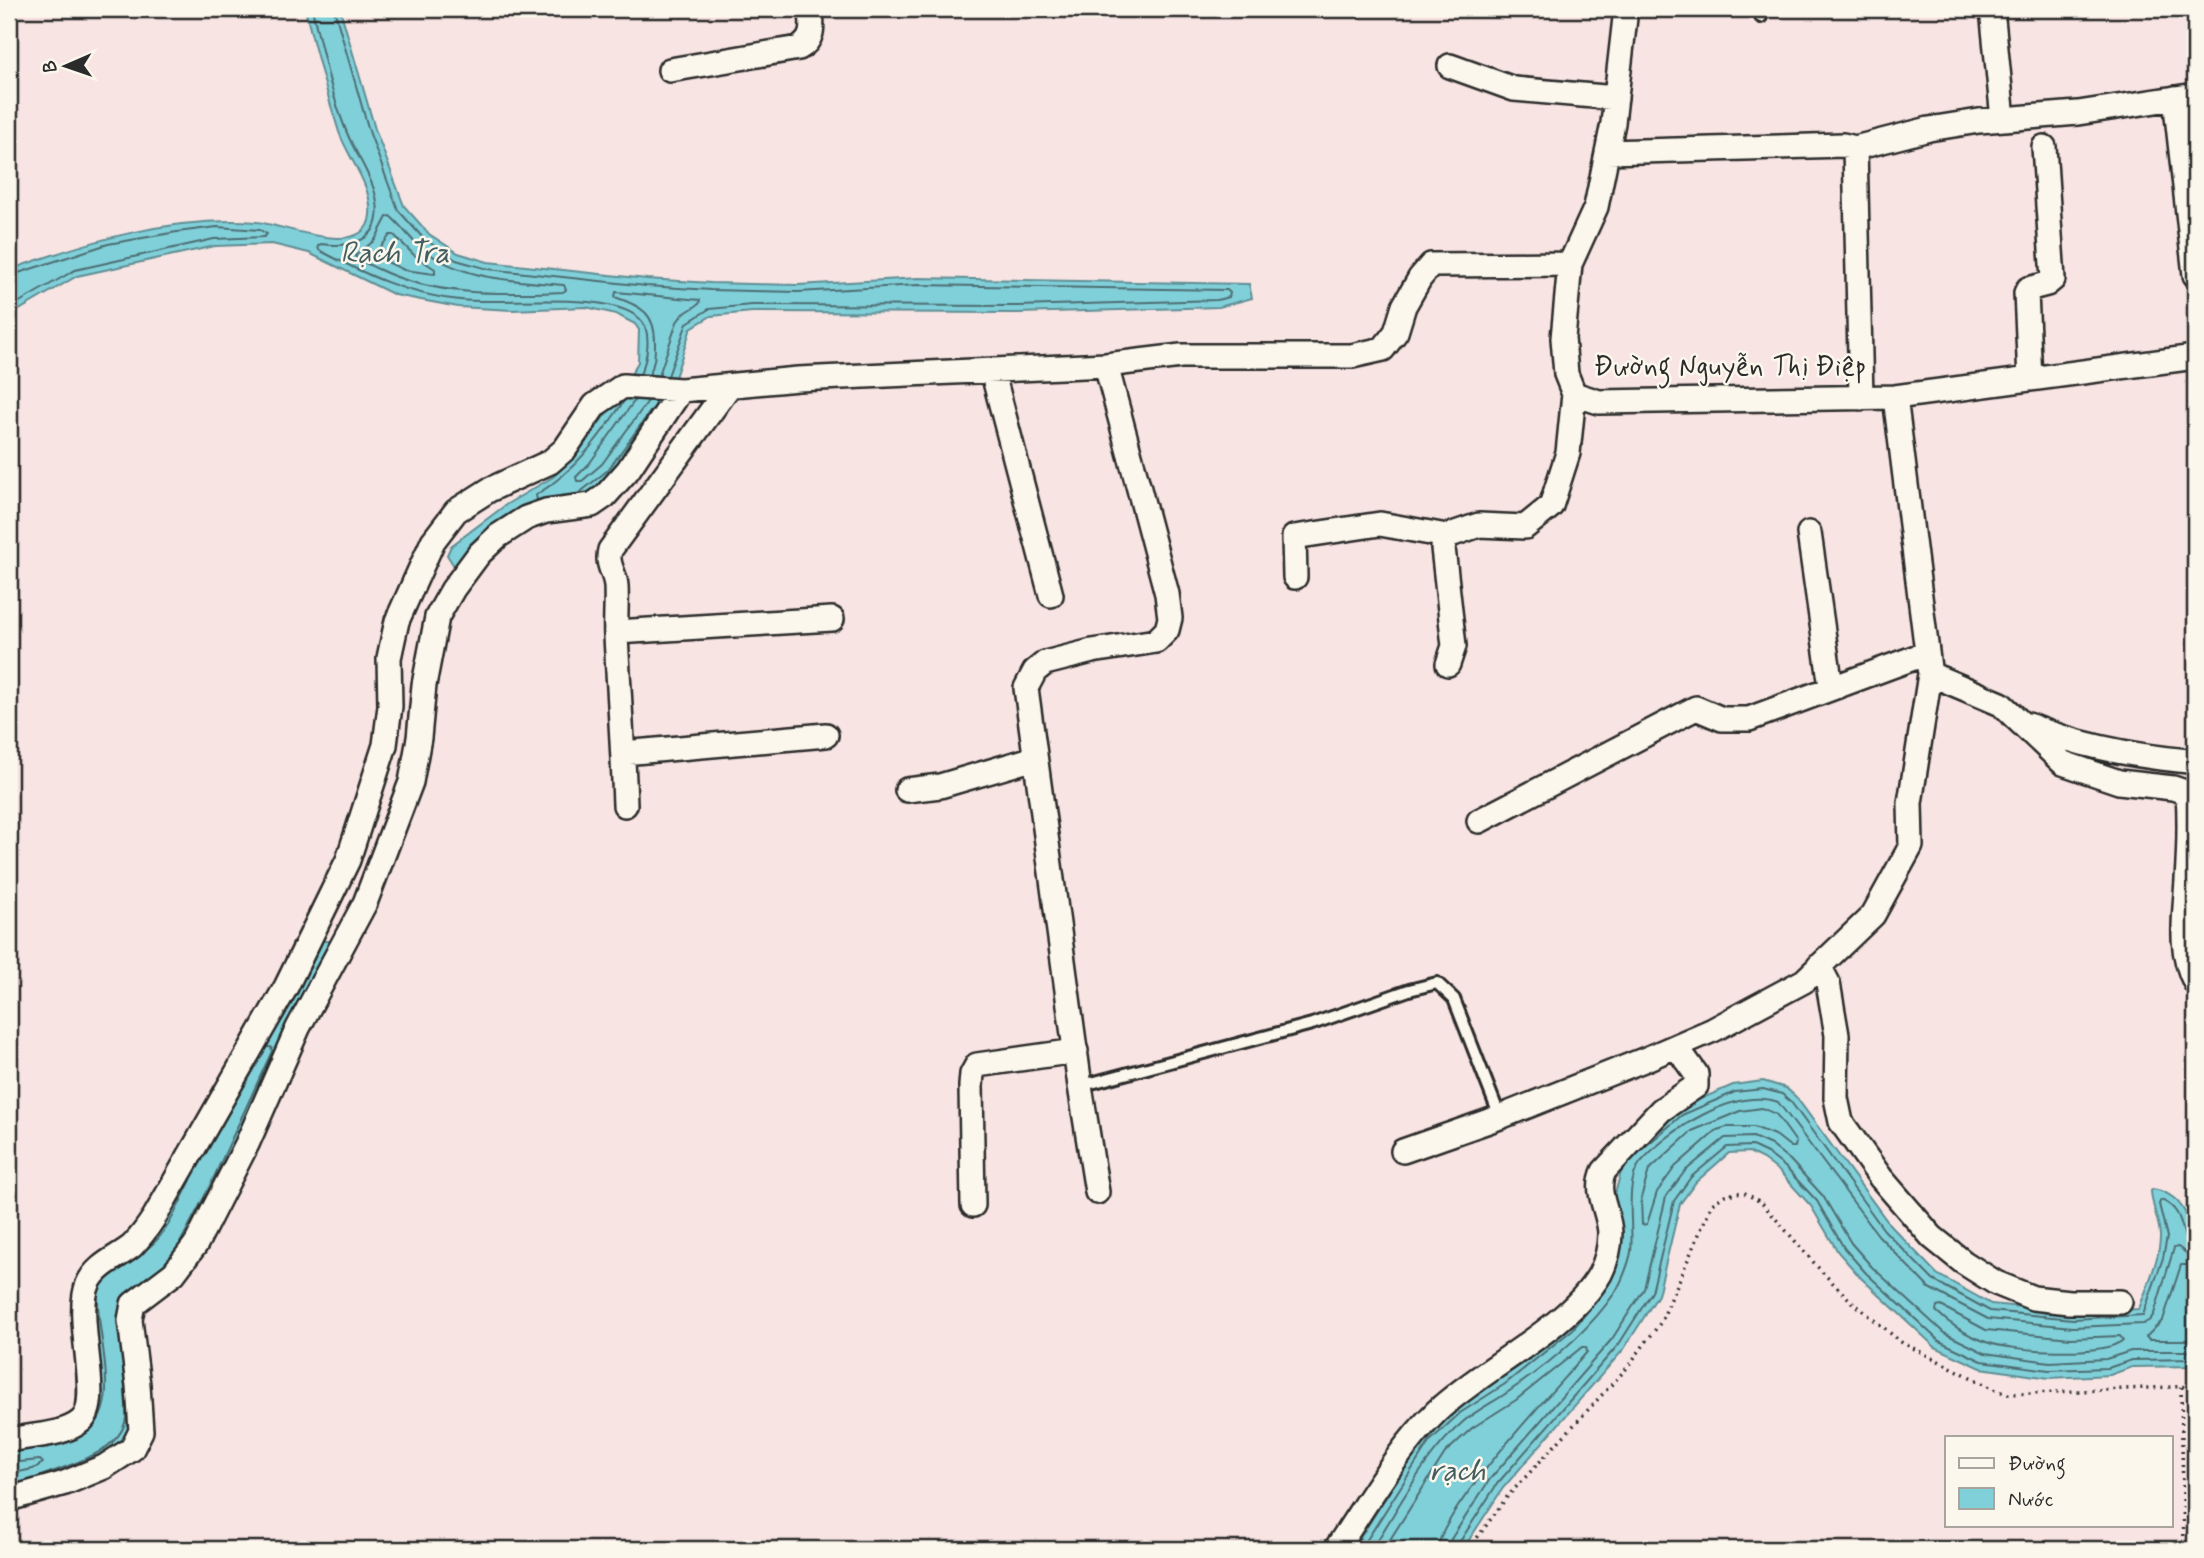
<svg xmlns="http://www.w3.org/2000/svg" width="2204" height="1558" font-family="Mynerve,sans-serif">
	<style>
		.water { fill: #80d0da; stroke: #5e8e94; stroke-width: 2 }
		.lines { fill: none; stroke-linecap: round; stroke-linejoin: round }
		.shore { stroke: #4d6d71; stroke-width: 2 }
		.lane-casing { stroke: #2b2b2b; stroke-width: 16 }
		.street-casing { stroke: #2b2b2b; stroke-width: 28 }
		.path { stroke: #2b2b2b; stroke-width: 3.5; stroke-dasharray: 2 5; stroke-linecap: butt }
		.lane { stroke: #fbf7ec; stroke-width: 10 }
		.street { stroke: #fbf7ec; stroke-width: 23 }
		.labels { text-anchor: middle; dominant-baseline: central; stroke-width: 5; stroke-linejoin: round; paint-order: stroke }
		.street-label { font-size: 28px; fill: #2b2b2b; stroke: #fbf7ec }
		.water-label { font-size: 30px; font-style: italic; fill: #445d60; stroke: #fbf7ec }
	</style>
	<rect width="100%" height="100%" fill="#f8e4e2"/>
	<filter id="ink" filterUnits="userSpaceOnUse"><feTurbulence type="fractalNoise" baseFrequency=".0143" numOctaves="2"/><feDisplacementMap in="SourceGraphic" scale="14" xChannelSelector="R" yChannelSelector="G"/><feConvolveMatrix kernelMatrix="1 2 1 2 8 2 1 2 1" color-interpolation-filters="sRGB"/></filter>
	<g filter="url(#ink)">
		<!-- water -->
		<path class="water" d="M305,9h35l35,120 29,77 25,28 29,19 30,9 159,17 64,4 87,2 120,-7 331,6 3,14 -33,9 -201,6 -266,-1 -41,4 -20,12 -23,71 -54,76 -23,19 -135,75 -9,-14 4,-9 56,-42 46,-27 24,-23 43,-60 18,-32 1,-32 -4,-6 -19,-10 -30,-7 -74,3 -54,-3 -63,-12 -86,-42 -37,-9 -57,2 -138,30 -68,40v-46c80,-29 162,-54 248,-48 24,2 109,39 113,-7 3,-29 -22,-57 -31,-83 -13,-41 -24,-82 -34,-123z
			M320,941h8l5,6 -148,303 -45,41 -7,127c-2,7 -3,16 -7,21 -22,29 -84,40 -117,51v-42l71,-19 11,-133z
			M1763,1081l23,7 10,9 94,128 47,49 54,30 82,8 66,-3c7,-20 22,-53 21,-74 -1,-15 -8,-28 -9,-44l2,-2c17,3 29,14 35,30 3,8 2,15 7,22v125l-63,1 -22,8 -61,3 -68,-10 -46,-21 -74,-69 -23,-26 -27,-46 -31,-34 -17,-13 -14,-7 -20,1 -33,29 -16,22 -22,91 -34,54 -121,139 -40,61h-110l71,-112 32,-30 45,-29 67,-54 46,-106 1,-24 10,-37 52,-48 56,-24z
			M2189,1398h6v151h-6l3,-60z"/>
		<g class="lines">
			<!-- shore -->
			<path class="shore" d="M312,9c10,41 19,85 35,124 10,25 35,56 30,85 -4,27 -35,29 -56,26l-3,2 1,4c45,24 89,45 141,50 46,5 145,-10 179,18 14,12 8,43 1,56
				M334,9l35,122 29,79 26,29 32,21 32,9 158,17 65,4 87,2 120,-7 309,5 3,3 -1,4 -12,3 -199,6 -266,-1 -43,4 -22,14 -19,53
				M390,216c11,9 19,22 30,31 43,34 92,33 144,38l2,5 -3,2c-62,2 -128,5 -185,-23 -8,-4 -17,-7 -23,-13l20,-16 12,-23z
				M394,235l20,20 21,14v5l-31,-4 -27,-13v-5l13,-17z
				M9,276l99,-32 69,-12 40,-5 43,3 7,4 -3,3 -50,2 -139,31 -66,38
				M649,375c6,-11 6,-21 6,-33 0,-29 -14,-36 -40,-45l1,-5 84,8 -1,4 -17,11 -5,7 -18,53
				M635,400l-46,64 -13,13 1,4h5l20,-17 46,-63
				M578,494l30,-24 44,-61
				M537,500l-1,-5c39,-24 63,-57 88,-94
				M1762,1108l14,6 20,28 -1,5h-4l-14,-11 -23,-9h-27l-10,3 -42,37 -18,25 -10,32 -5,1 -1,-27 8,-28 43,-39 48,-20z
				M1638,1153l44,-38 53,-23 28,-3 19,5 9,8 93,128 49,50 57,31 83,8 70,-4 20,-57 4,-21 -8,-33 2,-4c19,7 20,24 25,41l9,4
				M180,1243l30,-57 62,-135 -1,-4h-4
				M148,1248c21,-16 31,-45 43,-68
				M2195,1265h-14l-18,55 -17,17 3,3h46
				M1941,1306l45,24 85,8 49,-2 3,4c-19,17 -113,11 -137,2 -19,-7 -36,-17 -50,-31l1,-4z
				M89,1431c33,-28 8,-93 9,-132
				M9,1463l31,-3 3,3 -10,6 -24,5
				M38,1477c28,-11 83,-24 88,-59 1,-16 -2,-34 -3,-50
				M1361,1549l69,-108 30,-28 45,-29 67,-54 21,-25
				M1372,1549c28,-43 52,-94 92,-128 13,-11 30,-19 44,-29 40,-27 81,-61 108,-101 6,-10 13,-28 15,-39 3,-24 -7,-68 9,-89 28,-33 95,-76 138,-61l100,133 51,53 59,31 85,8 70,-3 7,-4 4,-6 20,-66 4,-1 8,6 9,1
				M1384,1549l61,-96 27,-25 44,-28 66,-53h4l1,5c-30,35 -147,158 -149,197
				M1449,1549l2,-10 39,-60 122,-140 32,-50 22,-92 19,-26 40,-33 28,-1 18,8 19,15 33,36 28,47 21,24 72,66 41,20 65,9 56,-3 25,-8h64
				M1458,1549l1,-6 38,-59 122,-140 33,-52 22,-91 17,-24 36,-30 25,-1 15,7 18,14 32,34 27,47 22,25 73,68 43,20 67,9 59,-2 24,-8 63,-1"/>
			<!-- lane casing -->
			<g class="lane-casing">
				<path id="lane" d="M1761,17l1,-8
					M1080,1086l232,-62 97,-34 28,-7 17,16 46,118"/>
			</g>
			<!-- street casing -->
			<g class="street-casing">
				<path id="street" d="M1626,9l-13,114 -17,84 -26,57 -7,74 3,36 8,20 25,8 296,-5 300,-40
					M1992,9l11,110
					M1450,66l64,23 102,9
					M670,70l129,-22c16,-9 13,-23 12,-39
					M2175,98l20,177
					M1855,148l74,-19 50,-8 99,-8 117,-18
					M1607,152l236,-7 12,3 6,250
					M992,370l59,225
					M2030,379l-4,-86 2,-4 19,-5 6,-5 -9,-132
					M1895,397l34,271
					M1809,533l22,154
					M1295,577l-1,-40 86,-13 67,12
					M616,632l216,-13
					M1448,664l6,-18 -11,-98 4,-12 32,-11 46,2 26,-21 17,-53 6,-59
					M2028,725c51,21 105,31 160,36
					M623,753l203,-18
					M907,790l33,-4 95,-28
					M625,805c-2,-57 -6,-113 -9,-169 -1,-17 1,-33 0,-50 -1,-14 -10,-21 -6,-36l118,-162
					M1479,821l217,-113 26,11h27l178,-66
					M1819,966l9,17 9,52 -1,63 5,24 40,56 51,59 31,25 33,21 37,15 36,4h51
					M1403,1151l97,-34 146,-58 67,-29 91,-49 69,-66 38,-69 -1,-43 20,-129 71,30 62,59 56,19 54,6 15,5c2,29 1,57 -1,87 -2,35 -9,69 8,102
					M1097,1192l-17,-106 -54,-398 9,-17 10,-8 47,-12 64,-10 11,-11 3,-12 -3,-24 -61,-229 75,-9h171l31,-7 13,-17 8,-26 16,-28 11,-13 139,-1
					M973,1205l-2,-119 1,-12 5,-9 99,-14
					M9,1440c22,-5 54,-4 72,-19 23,-19 -8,-103 7,-137 8,-19 29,-26 44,-38 9,-9 16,-19 23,-30l131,-229 62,-127 37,-115 5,-39 -1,-48 8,-37 36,-80 23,-30 33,-21 61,-28 15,-13 30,-44 28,-19 58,4 117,-11 308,-14
					M9,1499l56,-16 39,-16 28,-18 9,-18 -3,-46 -8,-65 3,-16 41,-31 22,-29 51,-100 51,-116 67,-125 46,-121 8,-44 5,-53 13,-68 16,-28 26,-35 19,-18 28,-18 20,-7 46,-6 13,-9 23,-26 53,-80
					M1336,1549c31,-46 61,-99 101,-138 47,-44 131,-82 163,-137 6,-12 10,-28 10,-41 -1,-23 -16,-40 -6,-62l57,-61 35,-24v-12l-20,-28"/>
			</g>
			<!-- path -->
			<path class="path" d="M2181,1387l3,162
				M1469,1549l38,-52 119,-128 35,-47 51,-118 13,-9 18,-3 19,11 60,69 27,27 52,43 95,48 12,4 187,-8"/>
			<!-- lane -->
			<use href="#lane" class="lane"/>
			<!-- street -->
			<use href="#street" class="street"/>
		</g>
	</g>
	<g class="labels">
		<!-- street labels -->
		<g class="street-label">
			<text x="1730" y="367">Đường Nguyễn Thị Điệp</text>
		</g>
		<!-- water labels -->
		<g class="water-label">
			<text x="395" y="253">Rạch Tra</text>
			<text x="1458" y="1471">rạch</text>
		</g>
	</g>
	<!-- margin -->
	<rect width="2204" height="1558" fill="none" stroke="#fbf7ec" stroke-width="35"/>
	<rect x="18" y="18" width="2169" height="1523" fill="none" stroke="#2b2b2b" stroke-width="2.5" filter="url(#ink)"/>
	<!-- legend -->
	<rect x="1945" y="1436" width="228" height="91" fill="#fbf7ec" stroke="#a8a59f" stroke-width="2"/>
	<rect x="1959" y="1458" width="35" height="10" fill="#fbf7ec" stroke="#a8a59f" stroke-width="2"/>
	<text x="2008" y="1470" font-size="21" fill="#2b2b2b">Đường</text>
	<rect x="1959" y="1488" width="35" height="21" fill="#80d0da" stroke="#a8a59f" stroke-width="2"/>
	<text x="2008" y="1506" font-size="21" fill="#2b2b2b">Nước</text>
	<!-- north arrow -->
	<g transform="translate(66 66) rotate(268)" stroke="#fbf7ec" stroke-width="5" paint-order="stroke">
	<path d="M0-5L12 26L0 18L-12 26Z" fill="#2b2b2b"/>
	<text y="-10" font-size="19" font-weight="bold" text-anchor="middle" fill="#2b2b2b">B</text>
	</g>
</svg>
